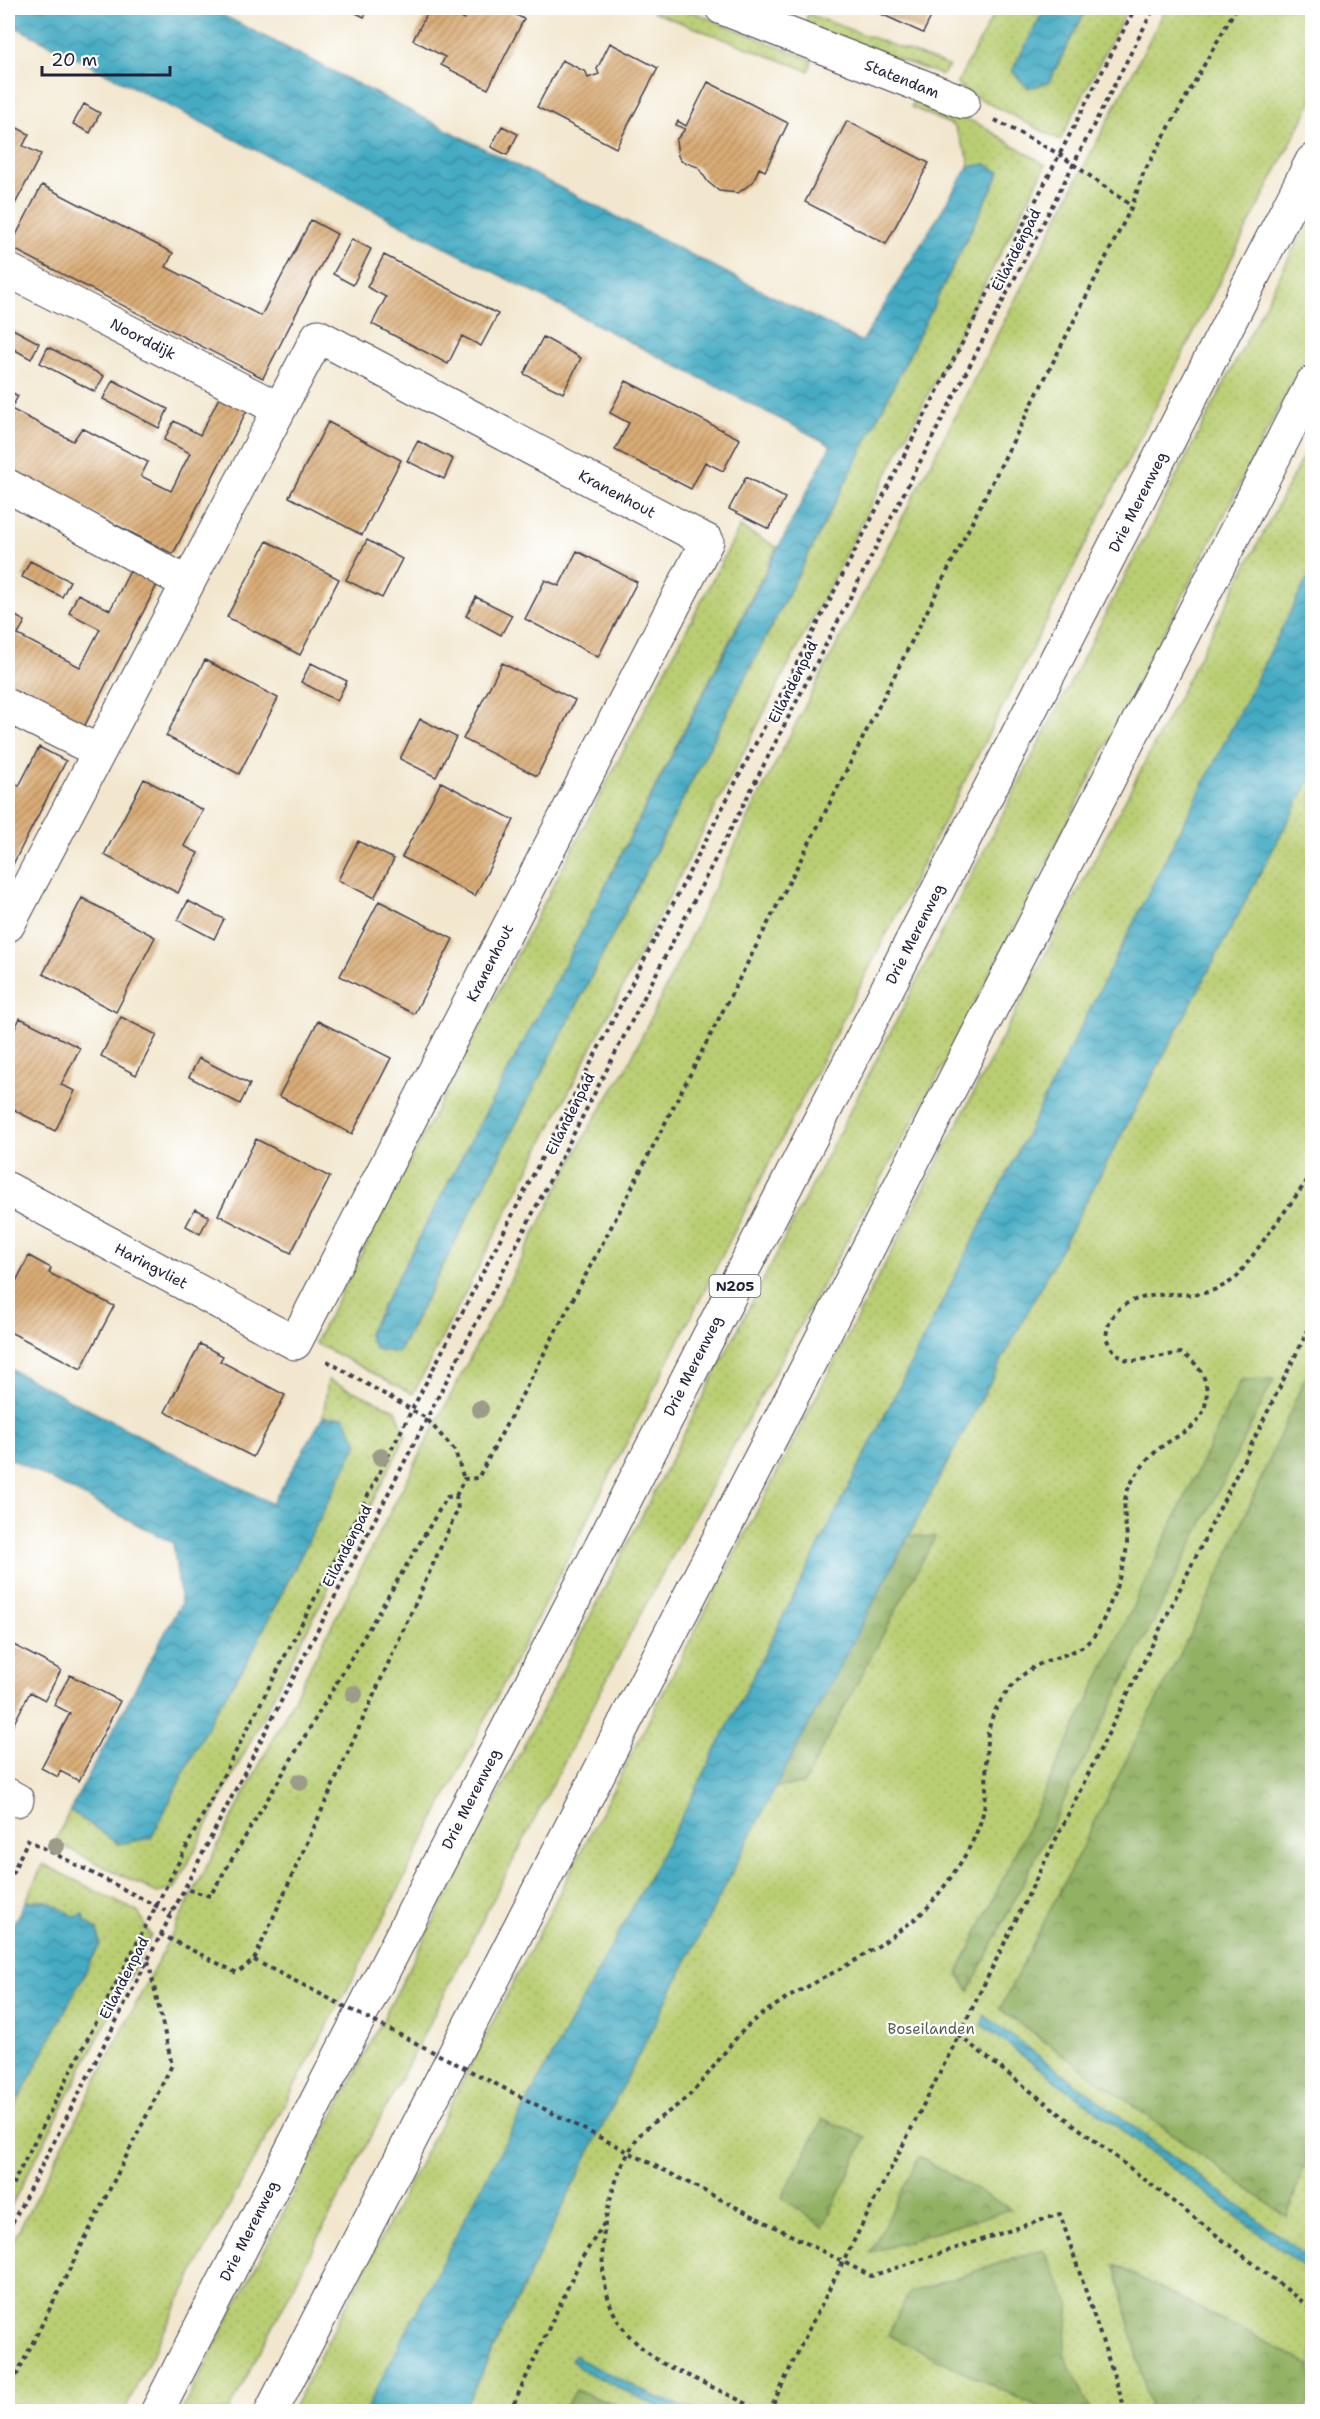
<svg xmlns="http://www.w3.org/2000/svg" width="1320" height="2419" font-family="'Shantell Sans',sans-serif">
	<style>
		.green { fill: url(#green-dots); stroke: #6e7856; stroke-width: 1.5 }
		.forest { fill: url(#forest-crowns); stroke: #5a6a50; stroke-width: 1.5 }
		.water { fill: url(#water-waves); stroke: #33667f; stroke-width: 1.5 }
		.building { fill: url(#building-hatch) }
		.lines { fill: none; stroke-linecap: round; stroke-linejoin: round }
		.minor-casing { stroke: #414051; stroke-width: 35 }
		.trunk-casing { stroke: #414051; stroke-width: 35 }
		.path { stroke: #414051; stroke-width: 4; stroke-dasharray: 4.5 4.5; stroke-linecap: butt }
		.minor { stroke: #fff; stroke-width: 33 }
		.trunk { stroke: #fff; stroke-width: 33 }
		.path-bridge { stroke: #414051; stroke-width: 4; stroke-dasharray: 4.5 4.5; stroke-linecap: butt }
		.tree { fill: #9d9c88 }
		.labels { text-anchor: middle; dominant-baseline: central; stroke-width: 4.5; stroke-linejoin: round; paint-order: stroke }
		.shield { fill: #fff; stroke: #646476; stroke-width: 1.5 }
		.shield-label { font-size: 14px; font-weight: bold; fill: #22223b }
		.street-label { font-size: 15px; fill: #22223b; stroke: #fff }
		.park-label { font-size: 15px; fill: #575e4e; stroke: #fff }
	</style>
	<defs>
		<pattern id="green-dots" width="8" height="8" patternUnits="userSpaceOnUse" patternTransform="scale(1.5)"><rect width="8" height="8" fill="#b9ce72"/><path d="M2 2h.1M6 6h.1" fill="none" stroke="#9fb164" stroke-width="1.8" stroke-linecap="round"/></pattern>
		<pattern id="forest-crowns" width="20" height="18" patternUnits="userSpaceOnUse" patternTransform="scale(1.5)"><rect width="20" height="18" fill="#92b164"/><path d="M2 6a3 3 0 1 1 6 0M12 15a3 3 0 1 1 6 0" fill="none" stroke="#779054"/></pattern>
		<pattern id="water-waves" width="16" height="10" patternUnits="userSpaceOnUse" patternTransform="scale(1.5)"><rect width="16" height="10" fill="#44abc3"/><path d="M0 5q4-4 8 0t8 0" fill="none" stroke="#388ba0"/></pattern>
		<pattern id="building-hatch" width="6" height="6" patternUnits="userSpaceOnUse" patternTransform="scale(1.5)"><rect width="6" height="6" fill="#d9ac76"/><path d="M-1 1l2-2M0 6l6-6M5 7l2-2" fill="none" stroke="#b08c62"/></pattern>
	</defs>
	<rect width="100%" height="100%" fill="#fff"/>
	<filter id="ink" filterUnits="userSpaceOnUse"><feTurbulence type="fractalNoise" baseFrequency=".0167" numOctaves="2"/><feDisplacementMap in="SourceGraphic" scale="12" xChannelSelector="R" yChannelSelector="G"/><feConvolveMatrix kernelMatrix="1 2 1 2 8 2 1 2 1" color-interpolation-filters="sRGB"/></filter>
	<filter id="wash" filterUnits="userSpaceOnUse"><feTurbulence type="fractalNoise" baseFrequency=".008" numOctaves="4" result="noise"/><feDisplacementMap in="SourceGraphic" scale="24" xChannelSelector="R" yChannelSelector="G"/><feGaussianBlur stdDeviation="1.35" result="paint"/><feColorMatrix in="noise" values="0 0 0 0 0 0 0 0 0 0 0 0 0 0 0 0 0 1.4 0 .05"/><feComposite in="paint" operator="in"/></filter>
	<g filter="url(#wash)">
		<rect width="100%" height="100%" fill="#f2e7ce"/>
		<!-- green -->
		<path class="green" d="M654,8h29l129,52 -3,11 -156,-59z
			M997,8h48l-32,63 35,12 39,-75h41l-68,132 -95,-49 -8,-8z
			M1166,8h146v93l-965,1889 -142,260 -81,161h-116v-160l581,-1123 37,-59 142,-291z
			M808,14l141,52 -7,9 -138,-50z
			M917,96l65,30 64,39 -633,1229 -98,-51 425,-816 37,20 -201,396 -208,391 7,15 24,3 461,-898 139,-281 -13,-9 -18,3 1,-8 -15,-33 -43,-19z
			M1312,213v130l-373,731 -298,539 -412,798 -48,1z
			M1312,439v1972l-1021,1z
			M328,1380l68,30 10,26 -231,453 -18,4 -102,-51 15,-32 48,34 97,-133 32,-49 97,-244 -21,-1z
			M43,1864l96,49 12,23 -143,276v-92l35,-70 4,-149h-21z"/>
		<!-- forest -->
		<path class="forest" d="M1312,1375v769l-25,73 -287,-208 214,-422 90,-207z
			M1274,1379l-305,612 -11,-18 283,-593z
			M909,1536l26,1 -131,246 -29,5z
			M823,2119l43,18 -43,90 -41,-30z
			M919,2157l91,52 -140,44z
			M1043,2249l27,55 -6,49 27,58h-46l-157,-76 21,-42z
			M1115,2265l197,101v29l-8,16h-153z
			M575,2390l56,21h-68z"/>
		<!-- water -->
		<path class="water" d="M8,8h201l653,334 106,-175 18,-3 14,8 -140,282 -462,899 -23,-4 -7,-15 208,-391 255,-498 -823,-422z
			M1045,8h42l-39,75 -20,5 -16,-17z
			M1312,569v207l-537,1012 -184,361 -128,262h-98l123,-237 201,-371z
			M8,1368l264,136 51,-87h21l14,26 -111,219 -32,49 -64,127 -33,6 -48,-34 111,-207 -8,-60 -165,-86z
			M26,1901h21l29,16 8,-3 1,7 13,9 2,14 -92,176v-187z
			M984,2015l328,245v13l-329,-247z
			M576,2355l5,5 77,38 37,13h-29l-86,-42 -9,-10z"/>
		<g id="blocks">
			<!-- building -->
			<path class="building" d="M346,8h23l-5,9z
				M430,8h21l7,3 -3,3 9,5 6,-11h32l22,11 -36,70 -47,-24 4,-8 -32,-17z
				M868,8h72l-2,2 -3,-1 -12,24z
				M610,43l48,25 -42,80 -79,-41 25,-47 24,12 2,6 11,-4 -2,-5z
				M708,82l80,41 -23,48 -6,-3 -6,14 -15,11 -19,-2 -11,-9 -10,-15 -17,-6 -3,-5 -2,-16 9,-11 -9,-4 2,-4 8,5z
				M84,104l16,9 -10,20 -17,-9z
				M847,121l82,42 -43,81 -81,-42z
				M8,123l21,11 -6,12 18,8 -28,54 -5,-3z
				M502,126l16,8 -11,21 -16,-8z
				M42,185l131,68 -7,14 95,49 50,-96 26,14 -74,144 -253,-131z
				M352,239l19,10 -18,36 -20,-11z
				M384,255l114,59 -17,32 -19,-10 -14,28 -76,-40 14,-27 -19,-10z
				M8,289l7,4 -7,14z
				M11,328l28,15 -8,16 -23,-13v-11z
				M543,337l38,21 -18,35 -39,-19z
				M48,347l56,29 -9,16 -55,-29z
				M113,380l55,29 -9,19 -56,-29z
				M626,381l114,58 -17,32 -18,-9 -14,27 -76,-39 14,-27 -19,-10z
				M8,390l10,6 -7,13 62,32 9,-13 66,34 -7,14 30,15 19,-38 -26,-13 10,-19 26,14 20,-39 27,14 -74,144 -165,-84z
				M328,422l73,38 -39,75 -73,-38z
				M418,441l35,18 -9,20 -37,-18z
				M746,477l39,21 -16,31 -40,-20z
				M367,540l35,19 -20,39 -36,-18z
				M267,541l72,38 -39,76 -73,-38z
				M577,551l60,31 -39,75 -73,-38 20,-39 14,6z
				M30,561l40,20 -8,16 -40,-20z
				M130,571l27,14 -74,144 -75,-37v-80l17,9 -7,14 62,32 20,-38 -31,-16 9,-19 32,16z
				M476,597l36,18 -11,20 -35,-19z
				M205,660l73,38 -39,76 -73,-38z
				M311,663l36,18 -10,20 -36,-19z
				M502,663l73,37 -38,76 -74,-37z
				M420,719l36,18 -20,40 -36,-18z
				M39,747l27,14 -58,113v-66l1,-4 -1,-1v-24l11,7z
				M144,779l59,31 -19,36 14,7 -20,40 -74,-38z
				M441,782l73,38 -39,76 -73,-39z
				M358,841l36,18 -20,39 -36,-18z
				M82,898l73,39 -39,75 -73,-38z
				M188,901l36,18 -10,20 -36,-19z
				M379,901l74,38 -39,75 -74,-38z
				M121,1017l36,18 -21,40 -35,-19z
				M20,1018l60,30 -19,37 14,6 -20,40 -47,-24v-64z
				M318,1021l73,37 -39,76 -73,-38z
				M199,1058l51,26 -10,20 -51,-27z
				M256,1139l74,38 -39,76 -73,-38z
				M195,1209l14,7 -9,18 -14,-8z
				M29,1256l22,12 -2,5 65,33 -33,63 -73,-38v-34z
				M200,1344l23,12 -3,5 65,34 -32,62 -88,-45z
				M8,1642l53,28 -16,30 -15,-8 -22,43z
				M70,1675l50,26 -41,80 -19,-10 -2,6 -17,-9 29,-55 -16,-8z"/>
		</g>
	</g>
	<g filter="url(#ink)">
		<use href="#blocks" fill-opacity="0" stroke="#414051" stroke-width="1.5"/>
		<g class="lines">
			<!-- minor casing -->
			<g class="minor-casing">
				<path id="minor" d="M722,8l241,94
					M8,270l271,139
					M8,486l179,97
					M8,706l90,45
					M8,925l310,-589 389,205 -412,802 -287,-154
					M8,1795l9,5"/>
			</g>
			<!-- trunk casing -->
			<g class="trunk-casing">
				<path id="trunk" d="M157,2412l1155,-2251
					M271,2412l1041,-2029"/>
			</g>
			<!-- path -->
			<path class="path" d="M995,120l64,34 73,52
				M327,1361l99,57 29,33 9,28
				M456,1496l8,-17 14,-1 148,-279 211,-410 295,-583 11,-32 93,-166
				M26,1839l146,75
				M8,1882l20,-42
				M160,1934l77,39 17,-13 204,-451 -2,-13 -9,1 -237,399 -25,-7
				M958,2035l354,274
				M8,2193l1127,-2185
				M757,2218l114,58 189,-62 66,198
				M8,2231l1146,-2223
				M8,2392l164,-327 -24,-105
				M510,2412l70,-151 25,-39
				M763,2412c-23,-12 -47,-23 -70,-34 -12,-6 -27,-11 -38,-20 -14,-10 -31,-25 -39,-41 -27,-51 -10,-131 20,-177 11,-17 34,-27 49,-41 27,-24 46,-63 76,-84 43,-30 92,-49 134,-81 13,-10 27,-19 37,-32 22,-27 49,-65 53,-100 4,-30 -4,-63 10,-91 8,-17 26,-38 43,-46 19,-10 42,-11 56,-29 12,-15 33,-75 33,-93 0,-20 -7,-37 2,-56 7,-14 19,-29 31,-39 17,-14 39,-18 45,-42 6,-23 -4,-42 -24,-53l-47,8c-15,-1 -22,-11 -28,-23 3,-37 34,-42 65,-44 11,0 22,2 33,-1 12,-3 23,-8 33,-16l75,-103
				M769,2412l43,-89 143,-280 357,-721"/>
			<!-- minor -->
			<use href="#minor" class="minor"/>
			<!-- trunk -->
			<use href="#trunk" class="trunk"/>
			<!-- path-bridge -->
			<path class="path-bridge" d="M254,1960l503,258"/>
		</g>
		<!-- trees -->
		<g class="tree">
			<circle cx="480" cy="1409" r="9"/>
			<circle cx="381" cy="1457" r="9"/>
			<circle cx="354" cy="1694" r="9"/>
			<circle cx="300" cy="1782" r="9"/>
			<circle cx="56" cy="1846" r="9"/>
		</g>
	</g>
	<g class="labels">
		<!-- shield labels -->
		<rect class="shield" x="709.5" y="1275" width="51" height="22" rx="4.5"/>
		<g class="shield-label">
			<text x="735" y="1286">N205</text>
		</g>
		<!-- street labels -->
		<g class="street-label">
			<text transform="translate(902 79) rotate(22)">Statendam</text>
			<text transform="translate(1016 250) rotate(-63)">Eilandenpad</text>
			<text transform="translate(143 339) rotate(27)">Noorddijk</text>
			<text transform="translate(617 494) rotate(28)">Kranenhout</text>
			<text transform="translate(1138 502) rotate(-63)">Drie Merenweg</text>
			<text transform="translate(793 682) rotate(-63)">Eilandenpad</text>
			<text transform="translate(915 934) rotate(-63)">Drie Merenweg</text>
			<text transform="translate(490 963) rotate(-63)">Kranenhout</text>
			<text transform="translate(570 1114) rotate(-63)">Eilandenpad</text>
			<text transform="translate(151 1266) rotate(28)">Haringvliet</text>
			<text transform="translate(693 1366) rotate(-63)">Drie Merenweg</text>
			<text transform="translate(347 1546) rotate(-63)">Eilandenpad</text>
			<text transform="translate(471 1799) rotate(-63)">Drie Merenweg</text>
			<text transform="translate(124 1978) rotate(-63)">Eilandenpad</text>
			<text transform="translate(249 2231) rotate(-63)">Drie Merenweg</text>
		</g>
		<!-- park labels -->
		<g class="park-label">
			<text x="931" y="2029">Boseilanden</text>
		</g>
	</g>
	<!-- margin -->
	<rect width="1320" height="2419" fill="none" stroke="#fff" stroke-width="30"/>
	<!-- scale -->
	<path d="M42 66v9h128v-9" fill="none" stroke="#22223b" stroke-width="3"/>
	<text x="51" y="66" font-size="18" fill="#22223b" stroke="#ffffff" stroke-width="4.5" paint-order="stroke">20 m</text>
</svg>
